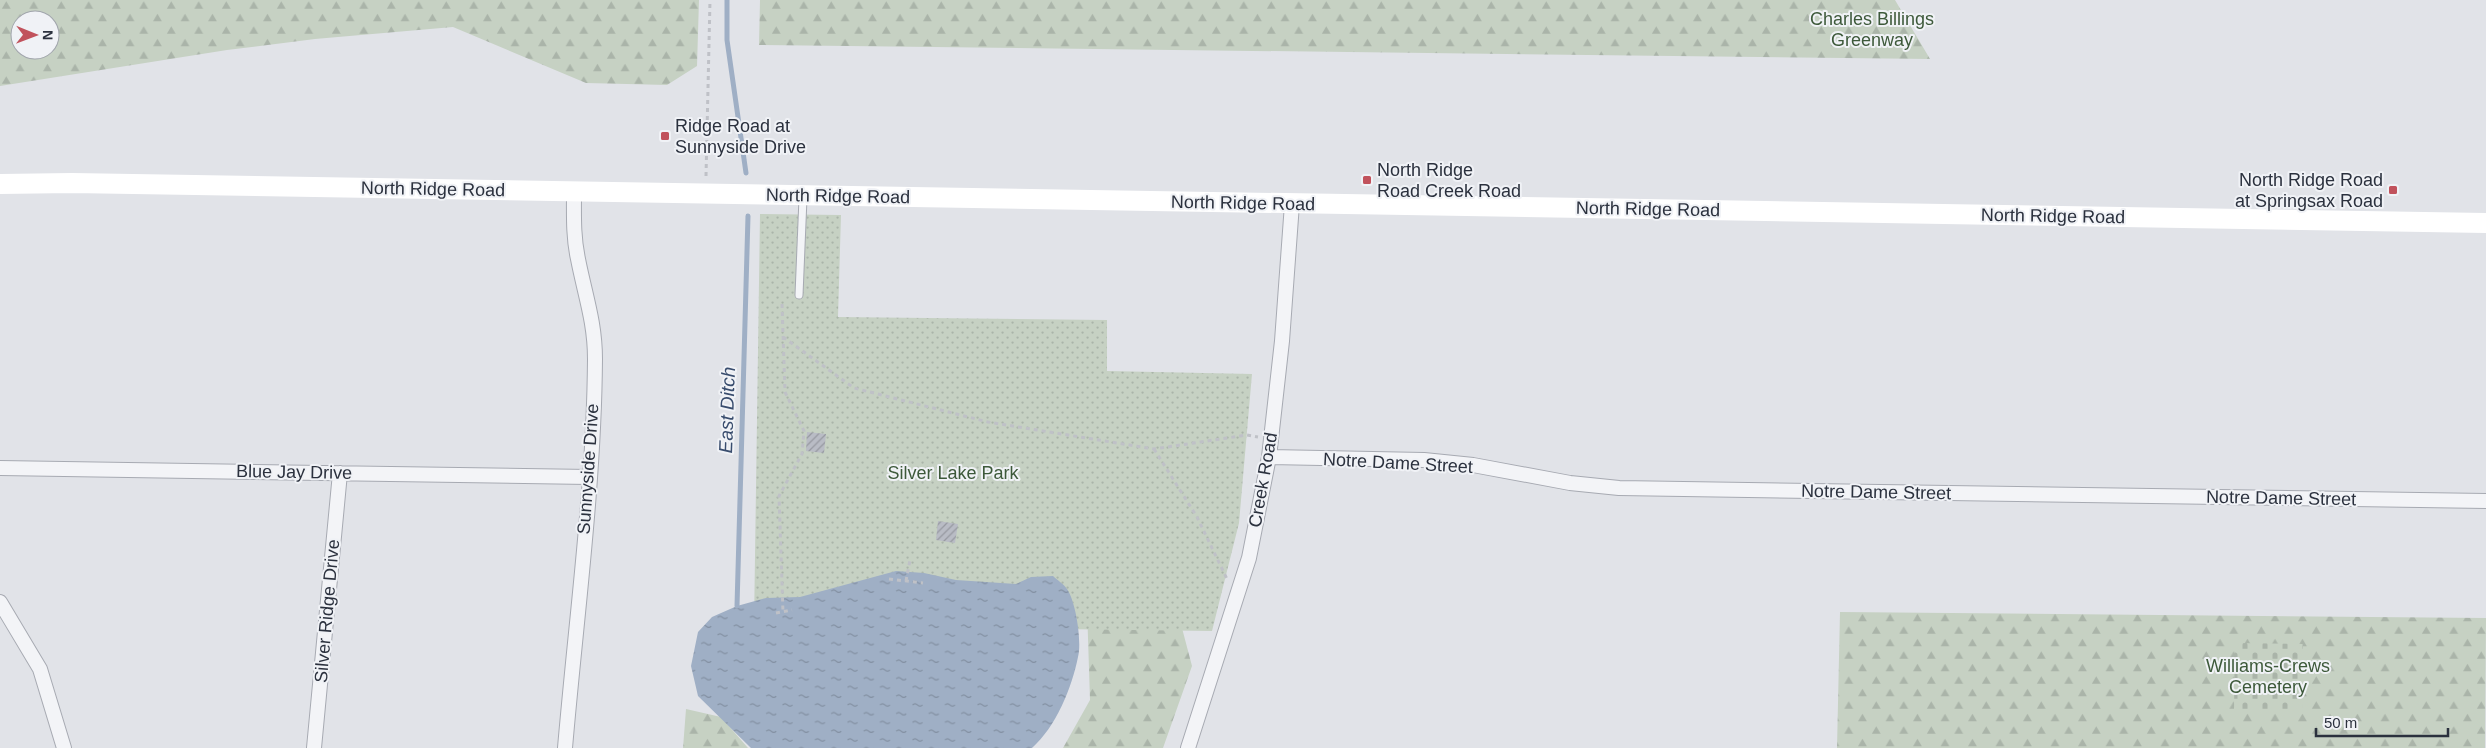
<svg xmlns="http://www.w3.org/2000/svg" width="2486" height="748" font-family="Arial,sans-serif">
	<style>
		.forest { fill: url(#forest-firs); fill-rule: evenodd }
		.cemetery { fill: url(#cemetery-stones) }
		.park { fill: url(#park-dots) }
		.water { fill: url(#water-ripples) }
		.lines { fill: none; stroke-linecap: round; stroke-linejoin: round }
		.stream { stroke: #9fafc5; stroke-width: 5 }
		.building { fill: url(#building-hatch) }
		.lane-casing { stroke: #a7aab2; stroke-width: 9 }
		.street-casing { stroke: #a7aab2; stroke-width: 16 }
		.path { stroke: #bfc1c7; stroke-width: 3; stroke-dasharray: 4 4; stroke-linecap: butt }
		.lane { stroke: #f3f4f7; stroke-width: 7 }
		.street { stroke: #f3f4f7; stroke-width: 14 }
		.secondary { stroke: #fff; stroke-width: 20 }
		.poi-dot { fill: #c1525c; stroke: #f0f2f6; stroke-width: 2 }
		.labels { text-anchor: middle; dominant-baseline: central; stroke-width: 4; stroke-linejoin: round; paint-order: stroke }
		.park-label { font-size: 18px; fill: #3d593a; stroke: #f0f2f6 }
		.poi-label { font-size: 18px; fill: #2b313e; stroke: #f0f2f6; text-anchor: start }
		.street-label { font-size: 18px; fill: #2b313e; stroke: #f0f2f6 }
		.water-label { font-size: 19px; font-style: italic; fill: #394d6e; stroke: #f0f2f6 }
	</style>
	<defs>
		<pattern id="forest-firs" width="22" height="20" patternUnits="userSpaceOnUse" patternTransform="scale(1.25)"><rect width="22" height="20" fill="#c6d1c3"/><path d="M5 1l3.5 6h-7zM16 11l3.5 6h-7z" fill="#aab4a9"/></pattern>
		<pattern id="cemetery-stones" width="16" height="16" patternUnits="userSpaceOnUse" patternTransform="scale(1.25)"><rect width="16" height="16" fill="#c6d1c3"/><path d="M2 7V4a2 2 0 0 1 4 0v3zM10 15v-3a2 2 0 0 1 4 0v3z" fill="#aab4a9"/></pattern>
		<pattern id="park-dots" width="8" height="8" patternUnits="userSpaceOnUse" patternTransform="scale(1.25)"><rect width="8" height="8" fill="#c6d1c3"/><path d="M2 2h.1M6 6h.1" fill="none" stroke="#aab4a9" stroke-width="1.8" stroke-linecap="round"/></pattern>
		<pattern id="water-ripples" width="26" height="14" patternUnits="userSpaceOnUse" patternTransform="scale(1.25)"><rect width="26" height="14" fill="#9fafc5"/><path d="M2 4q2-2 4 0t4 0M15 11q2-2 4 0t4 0" fill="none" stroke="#828fa1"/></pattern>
		<pattern id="building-hatch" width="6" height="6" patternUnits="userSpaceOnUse" patternTransform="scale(1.25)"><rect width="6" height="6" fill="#b9bcc5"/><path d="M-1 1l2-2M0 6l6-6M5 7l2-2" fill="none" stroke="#9799a1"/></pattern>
	</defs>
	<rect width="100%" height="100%" fill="#e1e3e8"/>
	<!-- forest -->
	<path class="forest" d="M0,0h699l-2,66 -30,19 -81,-2 -133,-56 -138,12 -88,11 -227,36zM20,20h30v30h-30z
		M760,0h1135l35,59 -1171,-14z
		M1173,594l19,72 -29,82h-100l27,-48 -3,-93z
		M1840,612l646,6 -1,130h-648z
		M686,709l35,8 27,31h-65z"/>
	<!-- cemetery -->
	<path class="cemetery" d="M2235,643l68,1 -1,67 -68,-2z"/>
	<!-- park -->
	<path class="park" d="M760,214l81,1 -3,102 269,3v51l145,3 -13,149 -27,108 -458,-6z"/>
	<!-- water -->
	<path class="water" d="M896,571l28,2 32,7 60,4 15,-7 22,-1c4,4 11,8 14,13 9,13 15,53 11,68 -6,30 -22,70 -46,91h-281l-53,-52 -7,-30 7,-34 14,-15 25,-11 29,-8 34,-1z"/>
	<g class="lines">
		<!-- stream -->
		<path class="stream" d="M727,0v40l19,133
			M737,606l11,-390"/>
	</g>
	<!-- building -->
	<path class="building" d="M807,432l19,2 -2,19 -18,-2z
		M938,521l20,3 -3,19 -19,-3z"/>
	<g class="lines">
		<!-- lane casing -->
		<g class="lane-casing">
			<path id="lane" d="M799,295l4,-97"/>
		</g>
		<!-- street casing -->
		<g class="street-casing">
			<path id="street" d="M1269,457l155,3 49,5 97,18 49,5 867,13
				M0,468l589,9
				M0,602l40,67 24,79
				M314,748l26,-275
				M565,748c11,-129 29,-259 30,-389 0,-37 -10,-64 -17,-100 -5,-23 -4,-45 -4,-68
				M1188,748l61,-190 20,-101 13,-116 10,-137"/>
		</g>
		<!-- path -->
		<path class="path" d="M706,176l4,-176
			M782,304l3,88 19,39 -2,23 -23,42 4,116
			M783,337l71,51 134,34 166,27 93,-14 11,2
			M1154,449l43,68 30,62
			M889,579l34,4
			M906,581l4,-21
			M776,613l16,-3"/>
		<!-- lane -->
		<use href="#lane" class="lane"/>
		<!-- street -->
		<use href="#street" class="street"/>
		<!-- secondary -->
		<path class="secondary" d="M0,184l72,-1 2414,40"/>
	</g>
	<!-- markers -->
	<g class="poi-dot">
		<rect x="660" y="131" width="10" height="10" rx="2.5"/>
		<rect x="1362" y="175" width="10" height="10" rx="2.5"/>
		<rect x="2388" y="185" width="10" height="10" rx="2.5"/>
	</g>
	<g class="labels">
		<!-- park labels -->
		<g class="park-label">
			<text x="1872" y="19">Charles Billings<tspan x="1872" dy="21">Greenway</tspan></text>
			<text x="953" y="473">Silver Lake Park</text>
			<text x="2268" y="666">Williams-Crews<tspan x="2268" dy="21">Cemetery</tspan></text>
		</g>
		<!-- poi labels -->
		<g class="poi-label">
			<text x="675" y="126">Ridge Road at<tspan x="675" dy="21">Sunnyside Drive</tspan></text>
			<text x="1377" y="170">North Ridge<tspan x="1377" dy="21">Road Creek Road</tspan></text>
			<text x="2383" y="180" text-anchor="end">North Ridge Road<tspan x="2383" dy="21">at Springsax Road</tspan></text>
		</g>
		<!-- street labels -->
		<g class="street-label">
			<text transform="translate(433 189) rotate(1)">North Ridge Road</text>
			<text transform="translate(838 196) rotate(1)">North Ridge Road</text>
			<text transform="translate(1243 203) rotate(1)">North Ridge Road</text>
			<text transform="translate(1648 209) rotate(1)">North Ridge Road</text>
			<text transform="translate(2053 216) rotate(1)">North Ridge Road</text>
			<text transform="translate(1398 463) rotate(3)">Notre Dame Street</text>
			<text transform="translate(588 469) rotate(-86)">Sunnyside Drive</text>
			<text transform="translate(294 472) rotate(1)">Blue Jay Drive</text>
			<text transform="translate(1263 480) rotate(-80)">Creek Road</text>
			<text transform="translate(1876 492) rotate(1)">Notre Dame Street</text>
			<text transform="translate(2281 498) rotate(1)">Notre Dame Street</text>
			<text transform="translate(327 611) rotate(-85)">Silver Ridge Drive</text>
		</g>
		<!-- water labels -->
		<g class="water-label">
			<text transform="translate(727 410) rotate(-88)">East Ditch</text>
		</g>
	</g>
	<!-- north arrow -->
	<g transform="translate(35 35) rotate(91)"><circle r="24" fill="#f0f2f6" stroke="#a1a5ac"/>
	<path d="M0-4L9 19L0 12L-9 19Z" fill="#c1525c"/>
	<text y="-8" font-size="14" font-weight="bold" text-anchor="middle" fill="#2b313e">N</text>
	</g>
	<!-- scale -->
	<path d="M2316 728v8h132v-8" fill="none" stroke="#2b313e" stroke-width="2.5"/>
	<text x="2324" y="728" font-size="15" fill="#2b313e" stroke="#f0f2f6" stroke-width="4" paint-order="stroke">50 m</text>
</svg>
